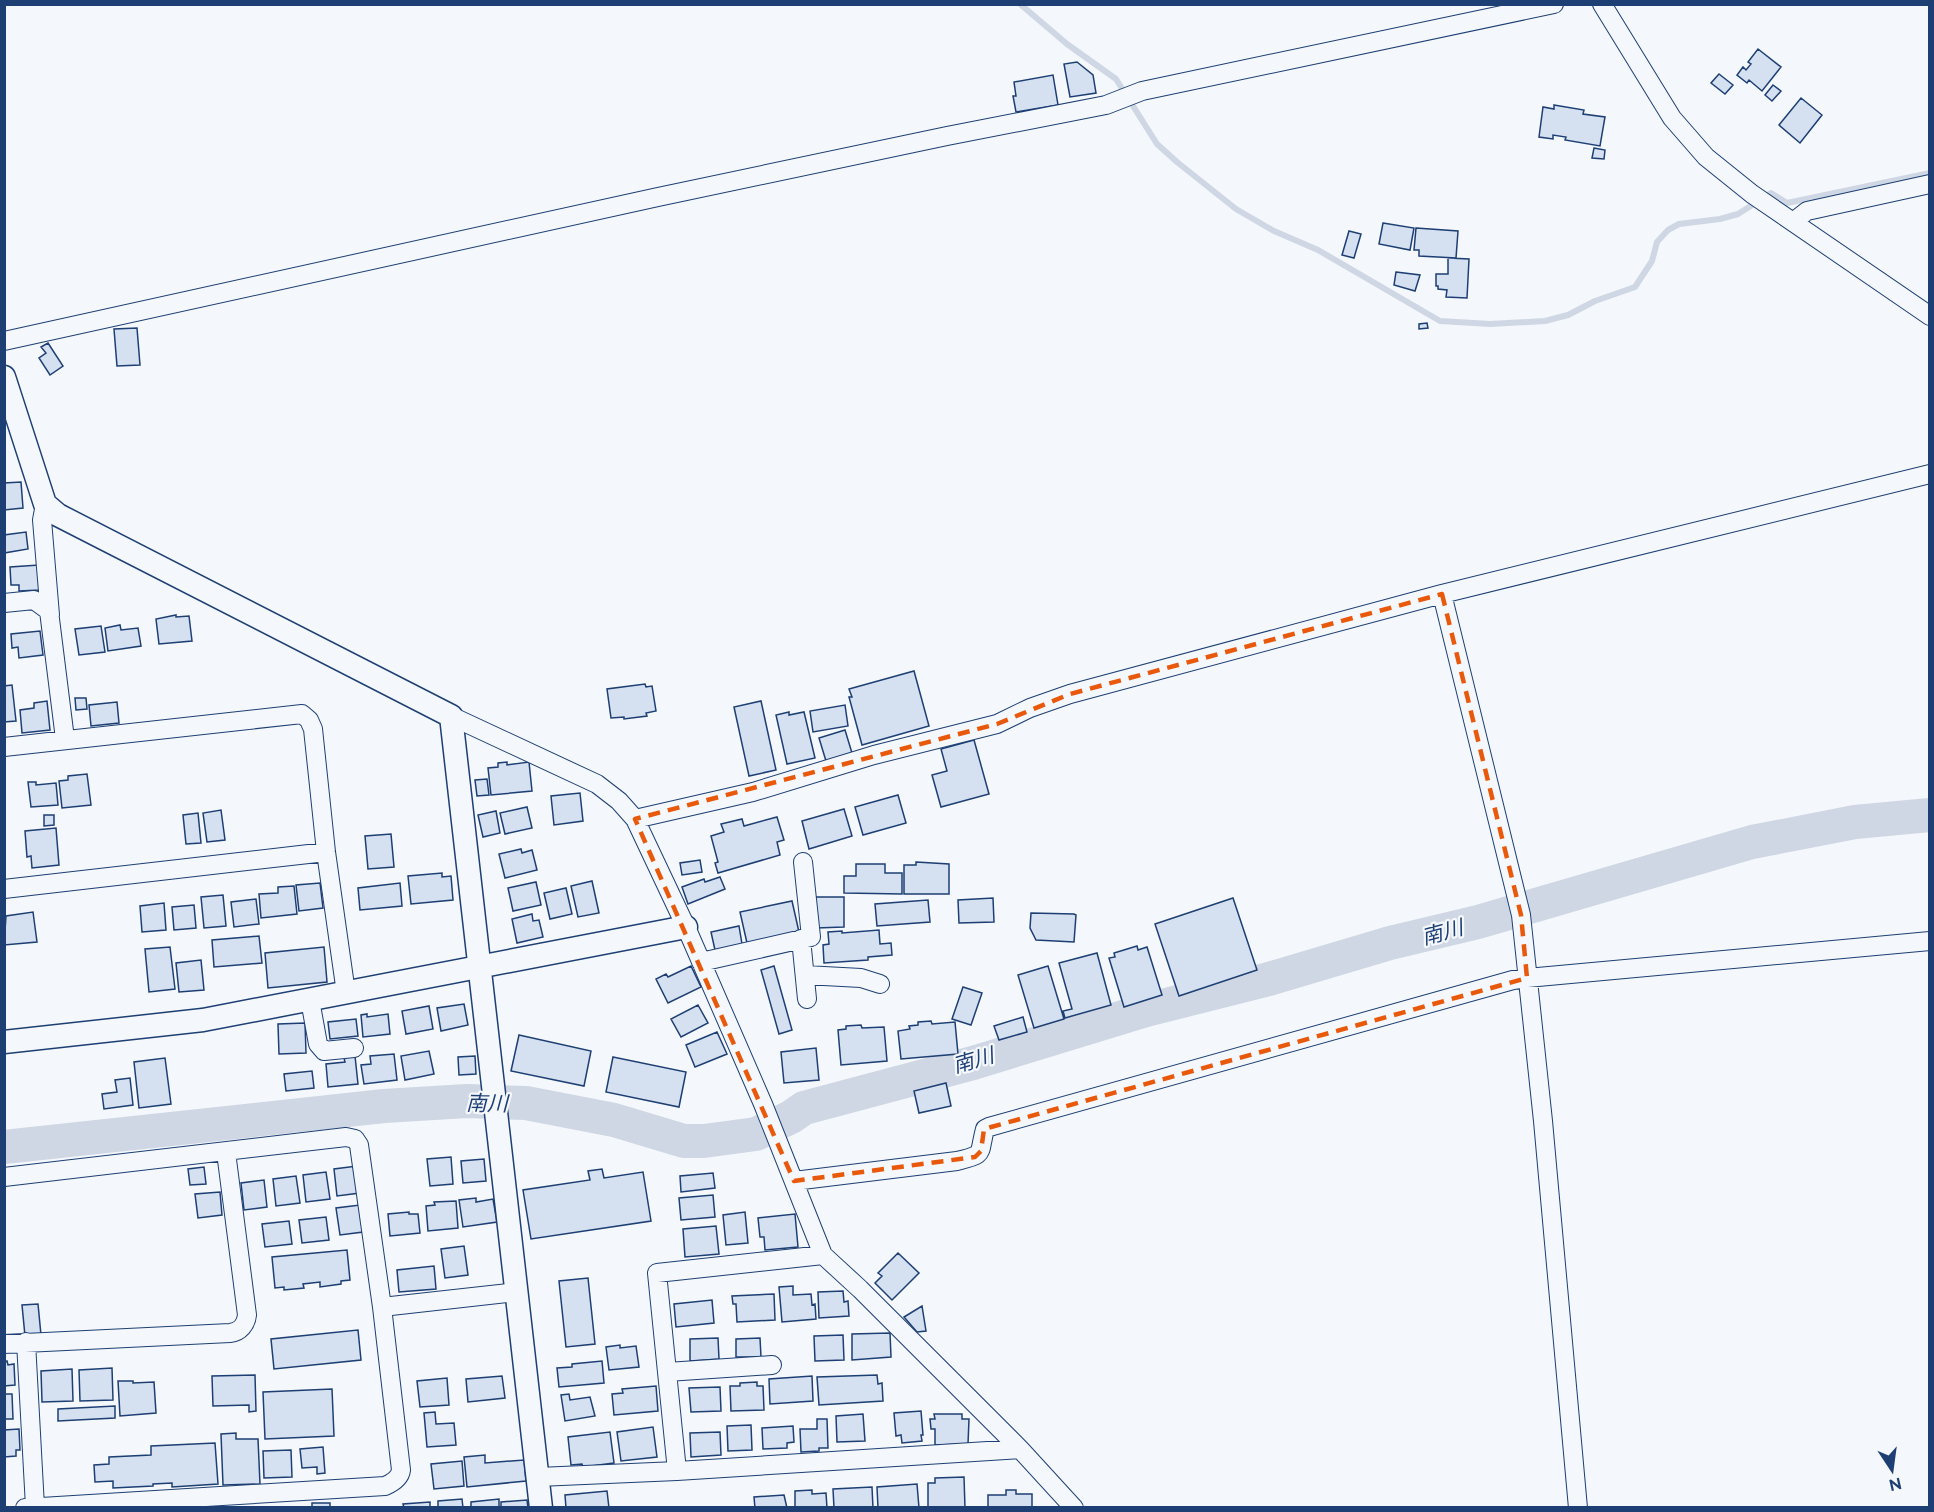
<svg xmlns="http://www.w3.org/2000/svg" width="1934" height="1512" font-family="Raleway,'Noto Sans JP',sans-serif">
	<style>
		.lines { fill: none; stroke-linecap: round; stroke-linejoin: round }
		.stream { stroke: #cfd7e4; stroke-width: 6 }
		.river { stroke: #cfd7e4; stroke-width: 34 }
		.building { fill: #d5e0f0; stroke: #1d3f73; stroke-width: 1.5 }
		.minor-casing { stroke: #1d3f73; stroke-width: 20 }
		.tertiary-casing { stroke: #1d3f73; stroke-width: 25 }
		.minor { stroke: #f4f7fb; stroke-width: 18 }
		.tertiary { stroke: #f4f7fb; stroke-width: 22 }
		.marked { fill: none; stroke: #e8590c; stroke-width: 4.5; stroke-dasharray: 12 8; stroke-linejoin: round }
		.labels { text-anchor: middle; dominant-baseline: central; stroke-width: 4.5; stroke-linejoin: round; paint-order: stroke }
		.water-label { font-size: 21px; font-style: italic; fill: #1d3f73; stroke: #f4f7fb }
	</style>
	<rect width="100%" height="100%" fill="#f4f7fb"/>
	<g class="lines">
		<!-- stream -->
		<path class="stream" d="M1020,4l47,40 49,35 41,65 20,18 59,47 38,22 44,19 122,71 50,3 55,-3 23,-6 27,-14 40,-14 17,-26 5,-19 11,-12 11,-6 41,-5 18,-5 33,-21 16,10 143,-30"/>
		<!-- river -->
		<path class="river" d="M4,1147l380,-41 83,-5 59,2 88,17 70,21h20l52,-7 35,-17 13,-9 169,-45 173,-53 123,-31 121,-36 88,-21 274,-80 103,-20 75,-7"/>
	</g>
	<!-- building -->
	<path class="building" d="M1758,49l23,18 -19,24 -13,-11 -2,3 -10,-8 6,-8 3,3 5,-6 -3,-2z
		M1077,62l16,13 3,18 -26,4 -6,-33z
		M1719,74l14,11 -8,9 -14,-11z
		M1053,75l5,30 -42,7 -3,-16h3l-2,-14z
		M1773,85l8,6 -9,10 -7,-6z
		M1801,98l21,17 -22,28 -21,-18z
		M1554,105l30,5 -1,4 22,3 -5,29 -35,-6 1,-3 -13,-2v4l-14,-2 4,-30 11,2z
		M1594,148l11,2 -1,9 -12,-1z
		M1383,223l31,5 -4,22 -31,-6z
		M1416,228l42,3 -2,27 -37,-2v-6h-5z
		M1349,231l12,3 -7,24 -12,-3z
		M1448,258l21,1 -2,39 -21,-1 1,-7 -9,-1v-3h-2v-12h12z
		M1396,272l24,3 -5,16 -21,-6z
		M1427,323l1,5 -9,1v-5z
		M137,328l3,37 -23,1 -3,-37z
		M48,343l15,23 -13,9 -11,-17 7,-5 -5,-6z
		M21,482l2,26 -19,2v-27z
		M26,532l2,17 -24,4v-18z
		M39,565l1,25 -21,1v-6h-8l-1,-18z
		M176,615v2l13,-1 3,25 -33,3 -3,-25z
		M120,625l1,5 17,-2 3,18 -33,5 -3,-23z
		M101,626l4,26 -26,3 -4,-26z
		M40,631l3,24 -24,3 -1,-11 -6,1 -1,-14z
		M914,671l15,55 -67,19 -13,-48h3l-3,-8z
		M645,684l1,3 6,-1 4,25 -10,2 1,3 -23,3v-2l-13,1 -4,-29z
		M12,685l4,36 -12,1v-36z
		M75,698h11l1,11 -11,1z
		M47,701l3,29 -28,3 -2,-23 14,-2v-5z
		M761,701l15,69 -27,6 -15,-69z
		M117,702l2,21 -28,3 -2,-21z
		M845,705l3,21 -35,6 -3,-21z
		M789,712v3l15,-3 11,46 -28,6 -11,-49z
		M845,730l7,23 -26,8 -7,-23z
		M974,740l15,54 -48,13 -9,-32 15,-4 -6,-22z
		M507,762v3l22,-3 3,29 -41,4 -3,-27 10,-1v-4z
		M87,774l4,31 -29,3 -3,-27 9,-1v-4z
		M487,779l2,16 -12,1 -2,-16z
		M28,782h8v3l20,-2 2,22 -27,2z
		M580,793l3,28 -29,4 -3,-29z
		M898,795l8,28 -43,12 -8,-28z
		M527,807l5,21 -27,6 -5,-21z
		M844,809l8,27 -43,13 -7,-28z
		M221,810l4,30 -18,2 -4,-29z
		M496,811l4,22 -17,4 -5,-22z
		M198,813l3,30 -15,1 -3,-29z
		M44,815h10v10l-10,1z
		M777,817l7,23 -7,2 3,13 -62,18 -3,-10 3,-1 -7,-26 13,-4 -3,-8 21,-5 2,7z
		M56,828l3,37 -27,3 -1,-12 -4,1 -2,-26z
		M391,834l3,33 -26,2 -3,-33z
		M521,849l1,4 10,-3 5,20 -32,8 -6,-24z
		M700,860l2,12 -20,3 -2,-12z
		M916,862l33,2v30h-45v-29h12z
		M856,864h29v9h17v21l-58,-1v-17h12z
		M442,873v4l9,-1 2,24 -42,4 -3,-28z
		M720,877l5,12 -37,15 -6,-17 22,-8 1,3z
		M592,881l7,32 -21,4 -7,-31z
		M536,882l5,23 -28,6 -5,-23z
		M320,883l3,25 -24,3 -3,-26z
		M400,883l2,23 -42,4 -2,-22z
		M294,886l3,28 -36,4 -2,-24 19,-1v-6z
		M566,888l6,26 -22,5 -6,-26z
		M223,895l3,31 -22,2 -3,-31z
		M815,897h29v30l-28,1z
		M993,898l1,24 -35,1 -1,-23z
		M1233,898l24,72 -78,26 -24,-72z
		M256,899l3,25 -25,3 -3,-25z
		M928,900l2,22 -53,4 -2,-22z
		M792,901l7,31 -52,11 -7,-31z
		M164,903l2,27 -24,2 -2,-26z
		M194,905l2,23 -22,2 -2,-23z
		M33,912l4,30 -33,3 2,-29z
		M1031,913l43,1 2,1 -2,27 -38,-2 -6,-12z
		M532,914l1,7 6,-1 4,17 -26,6 -5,-24z
		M739,926l3,18 -27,6 -4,-18z
		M879,930l1,14 11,-1 1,12 -24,2v3l-44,3 -1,-18 6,-1 -1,-12 14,-1v2z
		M259,936l3,27 -48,4 -2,-27z
		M1137,946l1,4 9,-3 15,48 -38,12 -15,-49 6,-1 -1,-4z
		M170,947l5,42 -26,3 -4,-43z
		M324,947l3,35 -59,6 -3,-35z
		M1097,953l14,52 -46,13 -2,-7 9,-2 -13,-46z
		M201,960l3,30 -25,2 -3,-29z
		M691,966l10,21 -33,16 -12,-24 10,-5 2,3z
		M774,966l18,64 -13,4 -18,-64z
		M1048,966l16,53 -30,9 -16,-53z
		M963,987l19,6 -11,32 -19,-6z
		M464,1004l4,21 -27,6 -4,-23z
		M698,1005l10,18 -27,14 -10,-18z
		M429,1006l4,23 -27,5 -4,-23z
		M367,1014v3l21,-3 2,20 -27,3 -2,-22z
		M1023,1017l4,15 -28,8 -5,-14z
		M356,1019l2,17 -28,3 -2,-17z
		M931,1021l1,3 23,-2 3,32 -57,5 -3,-28 12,-2 -1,-3 9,-1v-3z
		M305,1023l1,30 -27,1 -1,-30z
		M861,1025l1,3 22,-1 3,34 -46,4 -3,-35 8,-1v-3z
		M717,1032l10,22 -32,13 -9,-22z
		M519,1035l72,16 -7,35 -73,-15z
		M816,1048l3,32 -35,3 -3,-31z
		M429,1051l5,23 -29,6 -4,-24z
		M394,1054l3,26 -33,4 -3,-19 10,-1 -1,-8z
		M355,1056l3,28 -30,3 -2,-23 19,-2 -1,-4z
		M475,1056l1,18 -17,1 -1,-18z
		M613,1057l73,15 -7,35 -73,-15z
		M165,1058l6,46 -32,4 -5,-46z
		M312,1071l2,17 -28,3 -2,-17z
		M130,1078l3,27 -29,4 -2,-15 15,-2 -2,-12z
		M946,1083l5,23 -32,7 -5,-22z
		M451,1157l2,27 -23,2 -3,-27z
		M484,1159l2,22 -23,2 -2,-22z
		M357,1166l3,27 -23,3 -3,-27z
		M204,1167l2,17 -16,1 -2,-16z
		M602,1169l2,9 39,-6 8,49 -120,18 -8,-49 67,-10 -2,-9z
		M326,1172l4,27 -24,3 -3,-27z
		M713,1173l2,15 -34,4 -1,-16z
		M296,1176l4,27 -24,3 -3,-27z
		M264,1180l3,27 -23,3 -3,-27z
		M220,1192l2,23 -24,3 -3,-24z
		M713,1195l2,22 -34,3 -2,-22z
		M476,1198v4l17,-3 4,23 -34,5 -4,-27z
		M456,1201l2,27 -30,3 -2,-25 9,-1 -1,-3z
		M360,1205l3,27 -23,3 -4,-27z
		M409,1212v2h9l2,19 -30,3 -2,-22z
		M745,1212l3,31 -22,2 -3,-30z
		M795,1214l3,33 -33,3 -1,-13h-4l-2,-19z
		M326,1217l3,23 -27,3 -3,-23z
		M289,1221l3,23 -27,3 -3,-23z
		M716,1226l3,28 -34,3 -2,-28z
		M464,1246l4,29 -23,3 -4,-29z
		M347,1250l3,30 -9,1v3l-21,3v-5l-17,2 1,4 -20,2v-3l-9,1 -3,-31z
		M898,1253l21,20 -27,27 -17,-17 7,-7 -4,-3z
		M434,1266l2,23 -37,3 -2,-22z
		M588,1278l7,66 -29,3 -7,-66z
		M793,1286v9l18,-1 1,11 3,-1 1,15 -34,3 -3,-35z
		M843,1291l1,11 4,-1 1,15 -30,2 -1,-26z
		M774,1294l1,26 -38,2 -1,-18h-3l-1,-8z
		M712,1300l2,23 -38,4 -2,-23z
		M38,1304l3,31 -16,1 -3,-31z
		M922,1306l4,25 -9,1 -13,-15z
		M358,1330l3,30 -87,9 -3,-30z
		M890,1333l1,24 -39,3v-26z
		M843,1335l1,25 -29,1 -1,-25z
		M718,1338l1,21 -29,2v-22z
		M760,1338l1,19h-25v-18z
		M620,1345v3l16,-2 3,21 -30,3 -3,-23z
		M7,1361l1,4 6,-1 1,21 -11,1v-24z
		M602,1361l2,22 -45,4 -2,-19 15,-1v-3z
		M112,1368l1,32 -33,1 -1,-31z
		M72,1369l1,32 -31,1 -1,-31z
		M255,1375l1,36 -7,1v-7l-36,1 -1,-30z
		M877,1375l1,9 4,-1 1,18 -64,4 -2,-28z
		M502,1376l3,22 -37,4 -2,-23z
		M812,1376l1,25 -43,3 -1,-25z
		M447,1378l2,27 -29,2 -3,-26z
		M118,1381h15v2l21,-1 2,31 -36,3z
		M757,1382v4h6l1,24 -33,1 -1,-25h10v-3z
		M656,1386l2,25 -44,4 -2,-21 11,-1 -1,-4z
		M720,1387l1,24 -30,1 -2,-24z
		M332,1389l2,47 -69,3 -2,-47z
		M4,1394h8l1,25h-9z
		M569,1394l1,6 20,-3 5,19 -30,5 -4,-26z
		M115,1406v12l-57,3v-12z
		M921,1411l2,24h-2l1,6 -20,2 -1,-8 -5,1 -2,-23z
		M435,1412l1,12 18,-1 2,22 -29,2 -3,-34z
		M863,1414l2,27 -28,1 -1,-26z
		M934,1414h28v5h7l-1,25 -33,1v-16h-4l-1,-10h5z
		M817,1419h10l1,29h-9v3l-18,1 -1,-23h17z
		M751,1425l1,25 -24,1 -1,-25z
		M793,1426l1,16 -7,1v5l-24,1 -1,-21z
		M653,1427l4,30 -36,4 -4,-29z
		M19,1429l1,21h-4v6l-12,1v-27z
		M610,1432l4,31 -31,4 -1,-3 -11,1 -3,-28z
		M720,1432l1,23 -30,2 -1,-24z
		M236,1433v6h22l2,45 -37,1 -2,-51z
		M215,1443l3,41 -46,3v-4l-19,1v2l-40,2v-7l-18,1 -1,-17 15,-1v-7l42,-2v-9z
		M323,1447l2,26 -8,1v-7l-15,1 -2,-19z
		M291,1450l1,27 -28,1 -1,-27z
		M485,1455v8l39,-3 2,21 -59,6 -3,-30z
		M462,1461l2,25 -30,3 -3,-25z
		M964,1477l1,31h-37v-25h7v-5z
		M917,1484l2,24h-41l-1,-21z
		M872,1487l1,21h-39l-1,-19z
		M812,1490v4l14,-1 1,15h-32v-17z
		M1006,1490h10v4h16v14h-44v-13h18z
		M607,1491l2,17h-43l-1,-13z
		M784,1495l3,13h-32l-1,-11z
		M462,1499l1,9h-25v-7z
		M499,1499v9h-28v-6z
		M527,1500l1,8h-27v-6z
		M430,1502v6h-26l-1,-4z
		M312,1503h18v5h-18z"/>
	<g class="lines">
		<!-- minor casing -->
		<g class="minor-casing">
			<path id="minor" d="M1602,4l70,114 34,39 46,37 178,122
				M1793,222l14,-11 123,-27
				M4,341l654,-144 289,-61 159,-31 36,-14 412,-87
				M45,504l-3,16 8,95
				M4,603l30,-3 15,11 16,128
				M451,716l146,68 22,17 16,18 51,108 77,177 60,151 37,34 160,160 54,59
				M4,747l298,-33 7,6 4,9 13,123 20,141
				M635,819l118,-27 121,-37 123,-31 33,-16 40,-14 372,-100
				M4,889l322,-37
				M801,939l6,60
				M701,962l110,-25 -8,-75
				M805,975l56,3 19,6
				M310,1000l8,44 6,7 30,-3
				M4,1177l342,-40 9,2 4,6 23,162 19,163c-1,8 -9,13 -16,16l-360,22
				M794,1181l163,-20c29,-7 21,-6 28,-32l4,-2 524,-147 14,-2 403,-37
				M382,1307l135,-15
				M26,1342l9,165
				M4,1344l226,-11c10,-1 16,-9 17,-18l-21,-163
				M667,1372l105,-7
				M677,1471l-20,-198 166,-18
				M538,1477l139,-6 343,-22
				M1578,1508l-35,-387 -22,-206 -79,-321 488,-120"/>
		</g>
		<!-- tertiary casing -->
		<g class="tertiary-casing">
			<path id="tertiary" d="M4,377l41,127 13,11 393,201 90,792
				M4,1042l199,-22 483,-93"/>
		</g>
		<!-- minor -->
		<use href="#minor" class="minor"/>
		<!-- tertiary -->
		<use href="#tertiary" class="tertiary"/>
	</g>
	<!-- marked area -->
	<path class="marked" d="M1442,594l79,321 6,63 -543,151 -3,22 -6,6 -181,24 -159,-362 362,-95 73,-30z"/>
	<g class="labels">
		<!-- water labels -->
		<g class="water-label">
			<text transform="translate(1442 932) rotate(-15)">南川</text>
			<text transform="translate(973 1060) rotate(-16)">南川</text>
			<text transform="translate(487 1103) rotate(1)">南川</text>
		</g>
	</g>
	<!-- border -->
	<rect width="1934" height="1512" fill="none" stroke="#1d3f73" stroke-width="12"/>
	<!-- north arrow -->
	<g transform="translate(1892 1470) rotate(167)" stroke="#f4f7fb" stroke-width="4.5" paint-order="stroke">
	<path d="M0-4.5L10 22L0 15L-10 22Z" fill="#1d3f73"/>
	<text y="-9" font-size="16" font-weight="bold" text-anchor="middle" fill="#1d3f73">N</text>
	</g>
</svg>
